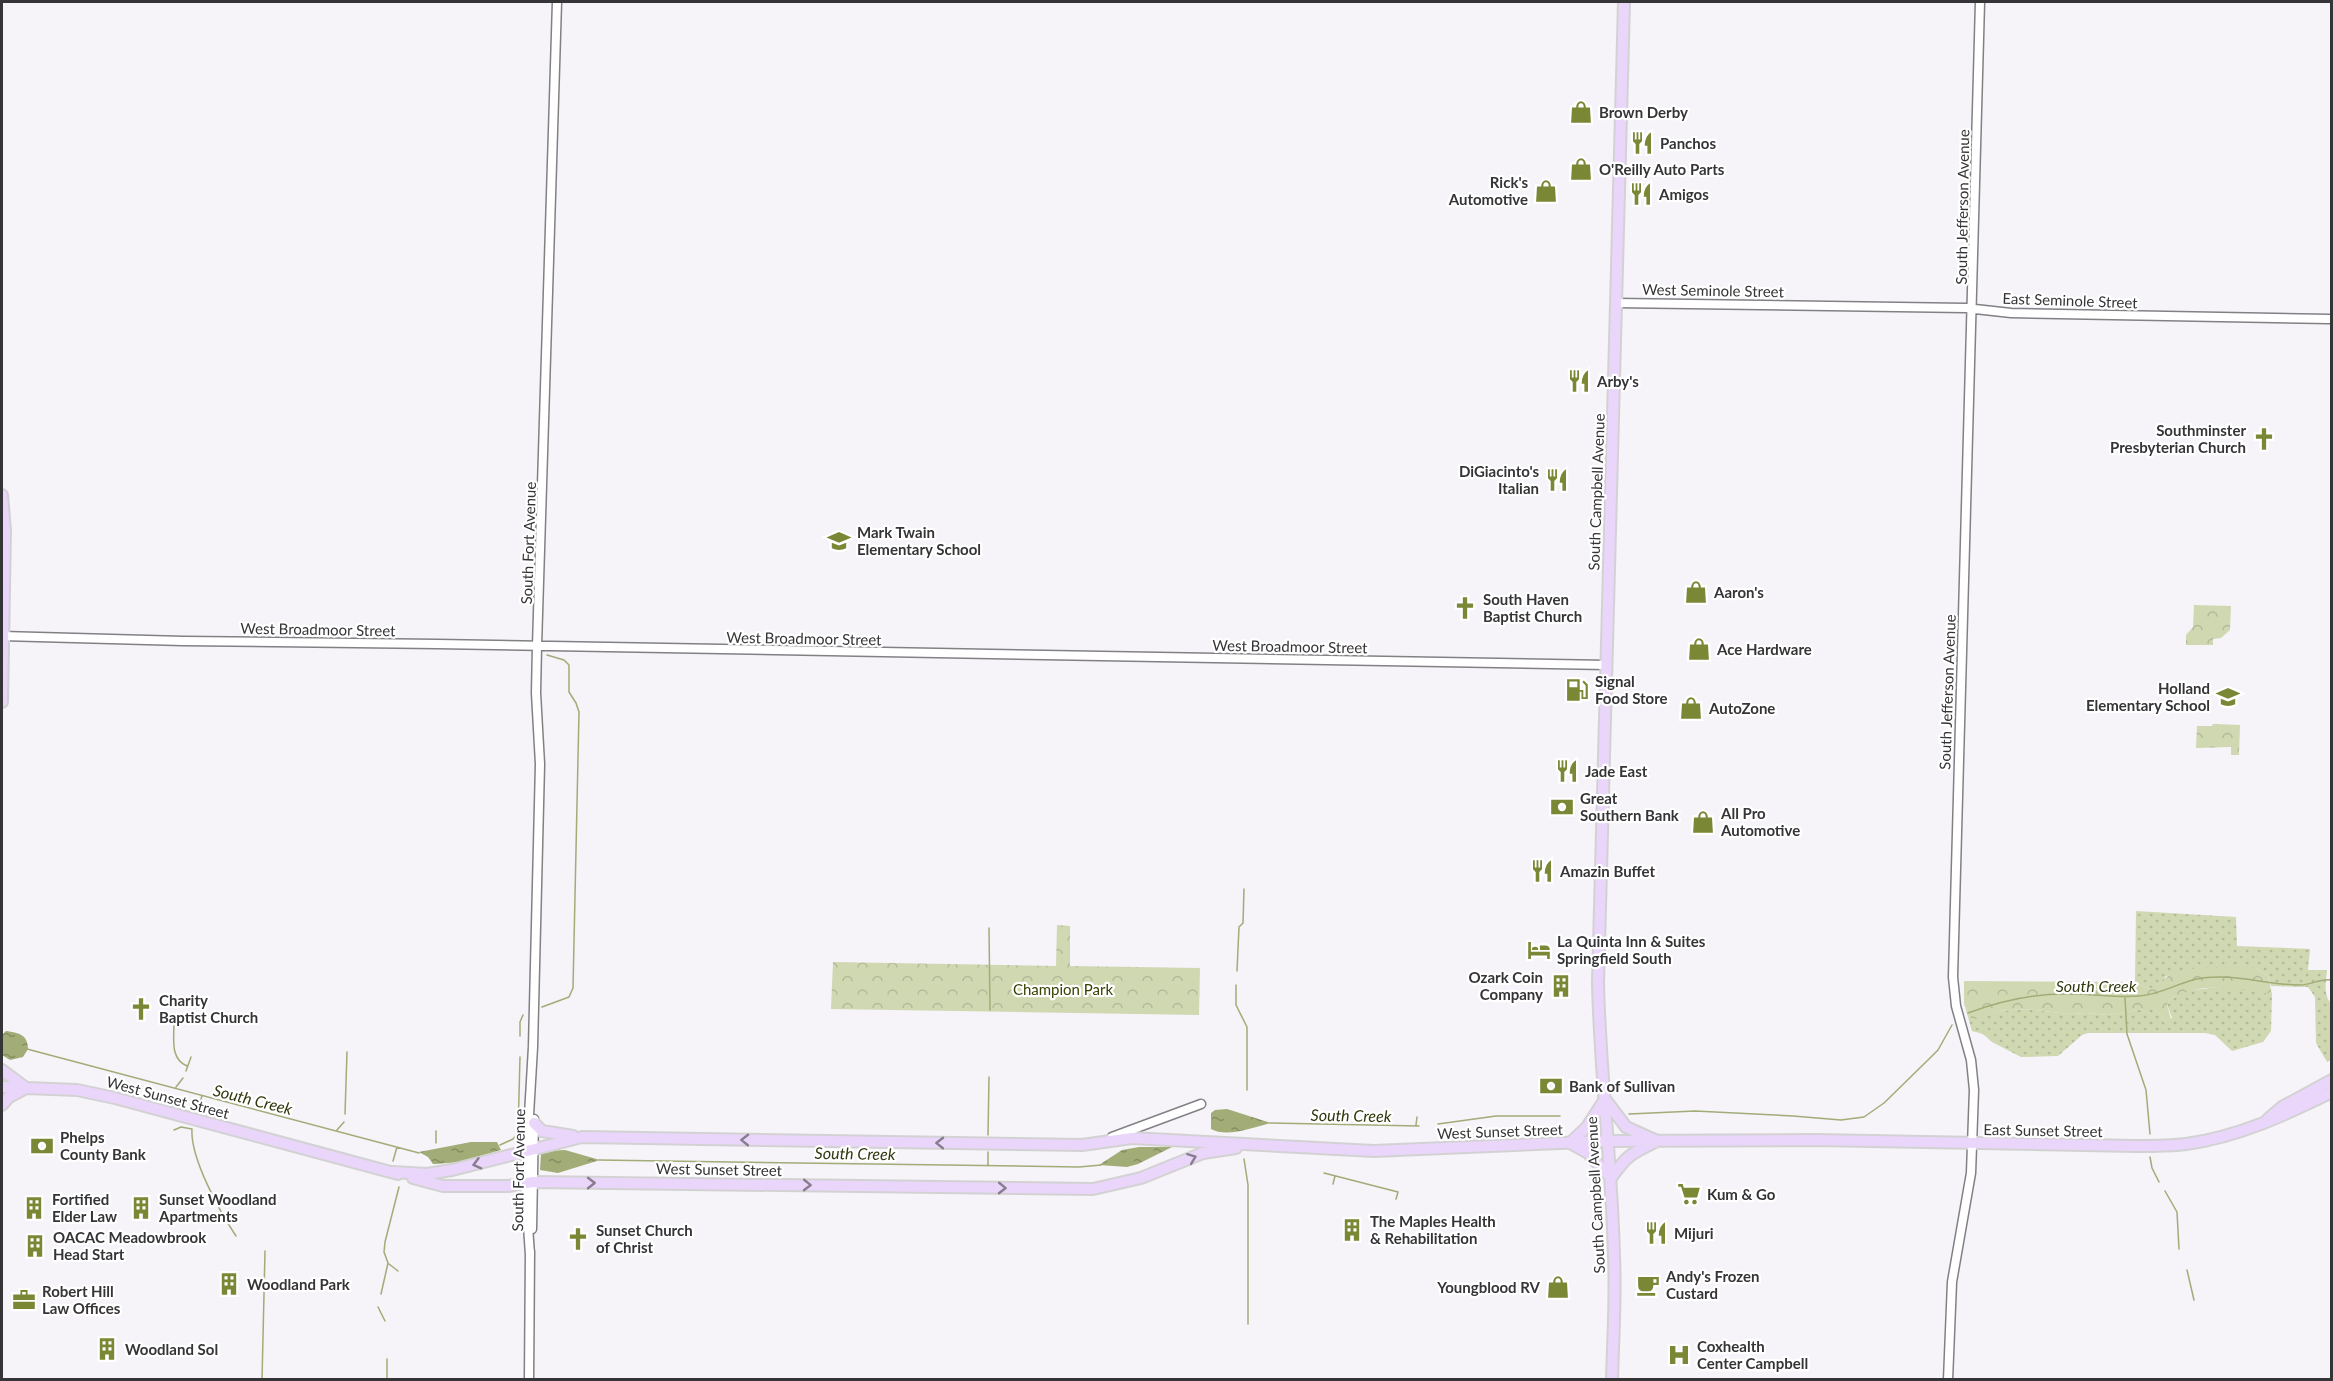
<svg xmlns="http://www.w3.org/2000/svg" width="2333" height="1381" font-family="Lato,sans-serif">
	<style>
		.grass { fill: url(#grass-dots) }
		.forest { fill: url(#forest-crowns) }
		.water { fill: url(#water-ripples) }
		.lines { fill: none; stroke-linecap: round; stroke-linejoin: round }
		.stream { stroke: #a1ac77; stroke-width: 1.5 }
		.minor-casing { stroke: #828085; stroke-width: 11 }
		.major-casing { stroke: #d3d2d3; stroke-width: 14 }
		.minor { stroke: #fff; stroke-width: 8 }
		.major { stroke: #ebd6fb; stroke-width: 10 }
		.oneway { stroke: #877d8f }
		.labels { text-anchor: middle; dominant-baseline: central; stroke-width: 4.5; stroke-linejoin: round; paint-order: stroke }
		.poi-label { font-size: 15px; font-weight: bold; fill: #353436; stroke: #fff; text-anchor: start }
		.street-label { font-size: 15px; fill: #353436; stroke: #fff }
		.park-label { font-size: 15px; fill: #384100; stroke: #fff }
		.water-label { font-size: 16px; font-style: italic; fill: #31380e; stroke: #fff }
	</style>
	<defs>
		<pattern id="grass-dots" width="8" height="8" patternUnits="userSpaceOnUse" patternTransform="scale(1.5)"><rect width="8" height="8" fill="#cfd8b1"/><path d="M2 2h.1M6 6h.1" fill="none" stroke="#b2ba99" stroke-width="1.8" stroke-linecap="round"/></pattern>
		<pattern id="forest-crowns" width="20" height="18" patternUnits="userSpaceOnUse" patternTransform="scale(1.5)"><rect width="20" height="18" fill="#cfd8b1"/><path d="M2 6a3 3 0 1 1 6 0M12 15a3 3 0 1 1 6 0" fill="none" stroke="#b2ba99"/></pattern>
		<pattern id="water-ripples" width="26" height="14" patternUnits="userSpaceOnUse" patternTransform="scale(1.5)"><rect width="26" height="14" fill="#a1ac77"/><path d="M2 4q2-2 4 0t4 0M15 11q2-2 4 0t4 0" fill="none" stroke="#848d62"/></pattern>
	</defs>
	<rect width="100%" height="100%" fill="#f6f3f9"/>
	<!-- grass -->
	<path class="grass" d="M2136,911l100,6 1,29 73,3 -2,21h19c-1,12 -4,24 4,33v57l-4,2 -11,-19 -1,-46 -7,-10 -37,-1 -3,-10 -12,-8 -90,8 -8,9 -9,4 -14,-7z
		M2218,987l21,1 33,6 -1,37 -8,11 -31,9 -17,-16 -10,-2h-117l-6,2 -24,21 -37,1 -29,-15 -9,-8 -11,-3 -8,-28 8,16 27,-8 26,-2 44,5 18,-1 22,2 33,-6h11l8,6 4,8 7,-5 -5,-13 3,-6 17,-8z"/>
	<!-- forest -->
	<path class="forest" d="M2194,605l37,1 -1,24 -9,8 -8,1v6h-27v-10l7,-8z
		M2213,724l27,1 -1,30h-8v-8l-35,1 1,-22h15z
		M1057,925l13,1v40l130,2 -1,47 -368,-6 2,-47 223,4z
		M2256,968l12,8 4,18c-39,-5 -64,-14 -102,5l-3,6 5,18 -4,2 -3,-2 -4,-8 -8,-6h-11l-33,6 -22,-2 -18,1 -44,-5 -26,2 -27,9 -8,-17v-22l171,1 14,7c10,-5 17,-14 28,-17 24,-7 54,-4 79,-4z"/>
	<!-- water -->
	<path class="water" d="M6,1031c12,2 22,3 22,18l-5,8 -13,3 -8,-5v-20z
		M1227,1109l44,14c-17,4 -44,15 -60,6v-16l4,-3z
		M471,1142h26l4,8 -42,12 -23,2h-3l-5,-7 -9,-5z
		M1139,1147h33l-34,17 -11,3 -28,-2 23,-15z
		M565,1150l35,10 -42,13 -18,-3 1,-17 5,-2z"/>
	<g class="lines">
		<!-- stream -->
		<path class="stream" d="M989,928l1,82
			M1237,971l2,-44 4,-4 1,-34
			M1236,985v20l11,22v63
			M2125,998l2,36 19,56 4,44
			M542,1007l27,-10 4,-9 6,-276 -3,-9 -7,-11v-27l-5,-5 -17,-5
			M1968,1013c32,-12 68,-20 103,-19 23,0 45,4 68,2 20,-1 37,-12 57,-17 36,-7 69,6 104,6 11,0 20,-7 32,-5
			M174,1023c0,16 -4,36 13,43
			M520,1036v-14l3,-7
			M27,1049l392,104
			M186,1071l5,-14
			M176,1087l7,-9
			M198,1107l4,-11
			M345,1114l2,-62
			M1629,1114l66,-3 98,5 48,4 23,-3 20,-14 45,-44 9,-9 14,-25
			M1270,1123l149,3
			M1438,1124l58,-8h64
			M1416,1125l1,-8
			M174,1130l7,-3 11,2c-2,29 28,83 44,107
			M337,1130l7,-8
			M988,1135l1,-58
			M436,1143v-12
			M500,1145l13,-6 5,-6 2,-76
			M2150,1157l2,11 7,14
			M1244,1159l4,26v139
			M599,1160l480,7 22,-2
			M393,1161l4,-14
			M988,1166v-14
			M1324,1173l74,19 -2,7
			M1333,1184l2,-8
			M2165,1191l12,21 2,37
			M389,1264l9,7
			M2187,1270l7,30
			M381,1294l7,-31 -4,-11 1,-10 14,-55
			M378,1307l7,14
			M262,1380l3,-129
			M387,1380v-21"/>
		<!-- minor casing -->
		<g class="minor-casing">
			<path id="minor" d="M1616,303l350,5 45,5 318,6
				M2,636l181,5 254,3 1170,21
				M1112,1137l89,-33
				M532,1229l2,-110
				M530,1255l-5,-72 8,-136 7,-283 -4,-71 1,-47 20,-644
				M529,1380l1,-129
				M1948,1380l4,-98 19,-109 3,-83 -3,-30 -15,-54 -3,-29c11,-325 20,-650 27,-975"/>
		</g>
		<!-- major casing -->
		<g class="major-casing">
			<path id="major" d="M2,495l3,36 -3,171
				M2,1070l24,18 -17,9 -7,8
				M2,1087l75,3 38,8 283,76
				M1605,1099l21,28 31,14c-25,12 -30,14 -46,37l-23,-25 -18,-10 17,-16z
				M2268,1119l14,-12 50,-27
				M534,1123l8,8 31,5
				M393,1172l34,2 25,-4 130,-33 500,8 50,-7 242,13 234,-10 209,-1 318,6c17,0 35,0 51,-2 52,-7 99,-29 146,-52
				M413,1178l30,8h65l25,-4 560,7 48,-11 62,-25 33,-5
				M1612,1380c1,-41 4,-83 2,-124 -2,-91 -14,-182 -16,-273l26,-981"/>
		</g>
		<!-- minor -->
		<use href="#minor" class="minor"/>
		<!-- major -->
		<use href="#major" class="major"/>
	</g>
	<!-- one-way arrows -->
	<defs><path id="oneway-chevron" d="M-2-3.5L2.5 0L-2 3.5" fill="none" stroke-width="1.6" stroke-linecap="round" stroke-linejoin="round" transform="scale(1.5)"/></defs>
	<g class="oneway">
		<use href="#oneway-chevron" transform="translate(745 1140) rotate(-179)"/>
		<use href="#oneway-chevron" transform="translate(940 1143) rotate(-179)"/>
		<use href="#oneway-chevron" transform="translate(1192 1158) rotate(-21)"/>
		<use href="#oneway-chevron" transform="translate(477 1164) rotate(165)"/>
		<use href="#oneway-chevron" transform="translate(591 1183)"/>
		<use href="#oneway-chevron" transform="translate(807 1185) rotate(1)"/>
		<use href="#oneway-chevron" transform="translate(1002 1188) rotate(1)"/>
	</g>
	<!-- icons -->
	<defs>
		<g id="shop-bare" transform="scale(1.8)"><path d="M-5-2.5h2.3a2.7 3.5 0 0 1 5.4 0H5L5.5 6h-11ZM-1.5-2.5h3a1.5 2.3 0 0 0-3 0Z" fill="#7a8836" stroke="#fff" stroke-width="2.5" paint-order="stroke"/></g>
		<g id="restaurant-bare" transform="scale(1.8)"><path d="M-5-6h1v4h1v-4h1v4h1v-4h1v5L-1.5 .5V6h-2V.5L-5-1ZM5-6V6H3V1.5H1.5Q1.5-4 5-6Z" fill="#7a8836" stroke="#fff" stroke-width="2.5" paint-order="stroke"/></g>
		<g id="church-bare" transform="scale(1.8)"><path d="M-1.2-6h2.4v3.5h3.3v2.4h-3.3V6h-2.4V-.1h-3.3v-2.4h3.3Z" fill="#7a8836" stroke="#fff" stroke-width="2.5" paint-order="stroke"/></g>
		<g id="school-bare" transform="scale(1.8)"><path d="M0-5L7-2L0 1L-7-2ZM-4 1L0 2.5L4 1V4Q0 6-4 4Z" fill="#7a8836" stroke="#fff" stroke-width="2.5" paint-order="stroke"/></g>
		<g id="fuel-bare" transform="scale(1.8)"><path d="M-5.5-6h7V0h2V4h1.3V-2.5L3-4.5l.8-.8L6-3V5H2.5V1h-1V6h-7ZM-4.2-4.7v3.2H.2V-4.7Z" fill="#7a8836" stroke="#fff" stroke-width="2.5" paint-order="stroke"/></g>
		<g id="bank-bare" transform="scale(1.8)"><path d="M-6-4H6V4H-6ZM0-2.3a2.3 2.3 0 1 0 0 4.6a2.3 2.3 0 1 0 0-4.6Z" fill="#7a8836" stroke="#fff" stroke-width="2.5" paint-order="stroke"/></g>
		<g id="hotel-bare" transform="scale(1.8)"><path d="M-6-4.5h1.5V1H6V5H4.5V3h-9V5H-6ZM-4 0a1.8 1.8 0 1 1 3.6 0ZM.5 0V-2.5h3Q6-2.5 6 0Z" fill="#7a8836" stroke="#fff" stroke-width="2.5" paint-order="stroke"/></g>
		<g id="building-bare" transform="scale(1.8)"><path d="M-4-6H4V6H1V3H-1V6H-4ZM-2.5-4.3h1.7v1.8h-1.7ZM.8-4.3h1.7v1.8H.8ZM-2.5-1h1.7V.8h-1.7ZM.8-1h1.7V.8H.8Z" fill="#7a8836" stroke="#fff" stroke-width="2.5" paint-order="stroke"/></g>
		<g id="supermarket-bare" transform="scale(1.8)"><path d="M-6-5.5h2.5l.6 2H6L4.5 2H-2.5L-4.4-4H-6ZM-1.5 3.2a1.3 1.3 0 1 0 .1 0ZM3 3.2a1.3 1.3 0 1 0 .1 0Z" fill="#7a8836" stroke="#fff" stroke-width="2.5" paint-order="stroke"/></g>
		<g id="cafe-bare" transform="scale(1.8)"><path d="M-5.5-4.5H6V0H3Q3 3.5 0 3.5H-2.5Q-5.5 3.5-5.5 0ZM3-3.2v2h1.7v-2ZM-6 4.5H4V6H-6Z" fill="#7a8836" stroke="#fff" stroke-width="2.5" paint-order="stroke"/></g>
		<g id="office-bare" transform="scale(1.8)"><path d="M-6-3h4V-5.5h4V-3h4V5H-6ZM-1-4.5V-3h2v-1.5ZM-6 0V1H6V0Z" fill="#7a8836" stroke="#fff" stroke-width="2.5" paint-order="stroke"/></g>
		<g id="hospital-bare" transform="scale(1.8)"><path d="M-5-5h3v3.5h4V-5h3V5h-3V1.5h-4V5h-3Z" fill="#7a8836" stroke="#fff" stroke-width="2.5" paint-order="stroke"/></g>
	</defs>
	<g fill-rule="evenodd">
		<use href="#shop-bare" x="1581" y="112"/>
		<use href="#restaurant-bare" x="1642" y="143"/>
		<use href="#shop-bare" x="1581" y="169"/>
		<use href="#shop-bare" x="1546" y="191"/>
		<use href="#restaurant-bare" x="1641" y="194"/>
		<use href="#restaurant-bare" x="1579" y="381"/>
		<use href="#church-bare" x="2264" y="439"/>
		<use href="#restaurant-bare" x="1557" y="480"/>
		<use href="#school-bare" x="839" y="541"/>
		<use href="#shop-bare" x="1696" y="592"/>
		<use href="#church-bare" x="1465" y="608"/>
		<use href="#shop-bare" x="1699" y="649"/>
		<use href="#fuel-bare" x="1577" y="690"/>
		<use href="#school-bare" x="2228" y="697"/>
		<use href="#shop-bare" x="1691" y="708"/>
		<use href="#restaurant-bare" x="1567" y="771"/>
		<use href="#bank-bare" x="1562" y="807"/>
		<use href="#shop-bare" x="1703" y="822"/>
		<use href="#restaurant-bare" x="1542" y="871"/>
		<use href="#hotel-bare" x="1539" y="950"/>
		<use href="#building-bare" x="1561" y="986"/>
		<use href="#church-bare" x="141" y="1009"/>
		<use href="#bank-bare" x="1551" y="1086"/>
		<use href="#bank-bare" x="42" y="1146"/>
		<use href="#supermarket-bare" x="1689" y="1194"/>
		<use href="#building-bare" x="34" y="1208"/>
		<use href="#building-bare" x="141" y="1208"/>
		<use href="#building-bare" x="1352" y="1230"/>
		<use href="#restaurant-bare" x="1656" y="1233"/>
		<use href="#church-bare" x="578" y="1239"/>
		<use href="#building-bare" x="35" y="1246"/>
		<use href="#building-bare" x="229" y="1284"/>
		<use href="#cafe-bare" x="1648" y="1285"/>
		<use href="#shop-bare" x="1558" y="1287"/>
		<use href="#office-bare" x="24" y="1300"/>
		<use href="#building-bare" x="107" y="1349"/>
		<use href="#hospital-bare" x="1679" y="1355"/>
	</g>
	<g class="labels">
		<!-- poi labels -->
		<g class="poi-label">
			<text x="1599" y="112">Brown Derby</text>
			<text x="1660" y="143">Panchos</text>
			<text x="1599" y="169">O'Reilly Auto Parts</text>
			<text x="1528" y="182" text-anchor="end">Rick's<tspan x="1528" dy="17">Automotive</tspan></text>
			<text x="1659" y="194">Amigos</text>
			<text x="1597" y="381">Arby's</text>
			<text x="2246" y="430" text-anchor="end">Southminster<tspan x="2246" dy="17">Presbyterian Church</tspan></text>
			<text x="1539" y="471" text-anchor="end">DiGiacinto's<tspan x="1539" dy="17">Italian</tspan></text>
			<text x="857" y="532">Mark Twain<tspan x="857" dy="17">Elementary School</tspan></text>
			<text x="1714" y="592">Aaron's</text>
			<text x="1483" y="599">South Haven<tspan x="1483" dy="17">Baptist Church</tspan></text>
			<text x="1717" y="649">Ace Hardware</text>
			<text x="1595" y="681">Signal<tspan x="1595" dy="17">Food Store</tspan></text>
			<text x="2210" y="688" text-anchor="end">Holland<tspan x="2210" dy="17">Elementary School</tspan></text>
			<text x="1709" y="708">AutoZone</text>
			<text x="1585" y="771">Jade East</text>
			<text x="1580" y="798">Great<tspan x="1580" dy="17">Southern Bank</tspan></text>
			<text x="1721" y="813">All Pro<tspan x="1721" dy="17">Automotive</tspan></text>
			<text x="1560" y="871">Amazin Buffet</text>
			<text x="1557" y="941">La Quinta Inn &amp; Suites<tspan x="1557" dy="17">Springfield South</tspan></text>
			<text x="1543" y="977" text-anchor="end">Ozark Coin<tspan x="1543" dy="17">Company</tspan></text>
			<text x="159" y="1000">Charity<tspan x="159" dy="17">Baptist Church</tspan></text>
			<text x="1569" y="1086">Bank of Sullivan</text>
			<text x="60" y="1137">Phelps<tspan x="60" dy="17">County Bank</tspan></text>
			<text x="1707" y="1194">Kum &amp; Go</text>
			<text x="52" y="1199">Fortified<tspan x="52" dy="17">Elder Law</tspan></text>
			<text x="159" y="1199">Sunset Woodland<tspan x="159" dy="17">Apartments</tspan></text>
			<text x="1370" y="1221">The Maples Health<tspan x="1370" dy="17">&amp; Rehabilitation</tspan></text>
			<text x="596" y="1230">Sunset Church<tspan x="596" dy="17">of Christ</tspan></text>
			<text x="1674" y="1233">Mijuri</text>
			<text x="53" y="1237">OACAC Meadowbrook<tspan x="53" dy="17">Head Start</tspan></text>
			<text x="1666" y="1276">Andy's Frozen<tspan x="1666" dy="17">Custard</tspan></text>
			<text x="247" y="1284">Woodland Park</text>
			<text x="1540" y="1287" text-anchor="end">Youngblood RV</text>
			<text x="42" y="1291">Robert Hill<tspan x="42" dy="17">Law Offices</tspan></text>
			<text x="1697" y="1346">Coxhealth<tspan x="1697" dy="17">Center Campbell</tspan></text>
			<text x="125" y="1349">Woodland Sol</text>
		</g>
		<!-- street labels -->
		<g class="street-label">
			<text transform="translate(1962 207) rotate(-89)">South Jefferson Avenue</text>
			<text transform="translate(1713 290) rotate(1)">West Seminole Street</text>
			<text transform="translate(2070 300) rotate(2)">East Seminole Street</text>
			<text transform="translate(1596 492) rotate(-88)">South Campbell Avenue</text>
			<text transform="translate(528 543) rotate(-88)">South Fort Avenue</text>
			<text transform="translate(318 629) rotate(1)">West Broadmoor Street</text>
			<text transform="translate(804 638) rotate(1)">West Broadmoor Street</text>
			<text transform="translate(1290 646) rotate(1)">West Broadmoor Street</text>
			<text transform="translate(1947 692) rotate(-88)">South Jefferson Avenue</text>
			<text transform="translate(168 1097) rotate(15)">West Sunset Street</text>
			<text transform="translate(2043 1130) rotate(1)">East Sunset Street</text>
			<text transform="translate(1500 1131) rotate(-2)">West Sunset Street</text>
			<text transform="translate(719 1169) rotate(1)">West Sunset Street</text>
			<text transform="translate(518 1170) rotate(-89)">South Fort Avenue</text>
			<text transform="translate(1595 1195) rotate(-93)">South Campbell Avenue</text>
		</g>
		<!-- park labels -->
		<g class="park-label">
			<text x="1063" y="989">Champion Park</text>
		</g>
		<!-- water labels -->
		<g class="water-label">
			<text x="2096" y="985">South Creek</text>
			<text transform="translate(253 1099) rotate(14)">South Creek</text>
			<text transform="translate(1351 1115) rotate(1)">South Creek</text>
			<text transform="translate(855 1153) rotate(1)">South Creek</text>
		</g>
	</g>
	<!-- border -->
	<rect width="2333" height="1381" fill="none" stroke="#353436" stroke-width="6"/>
</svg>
